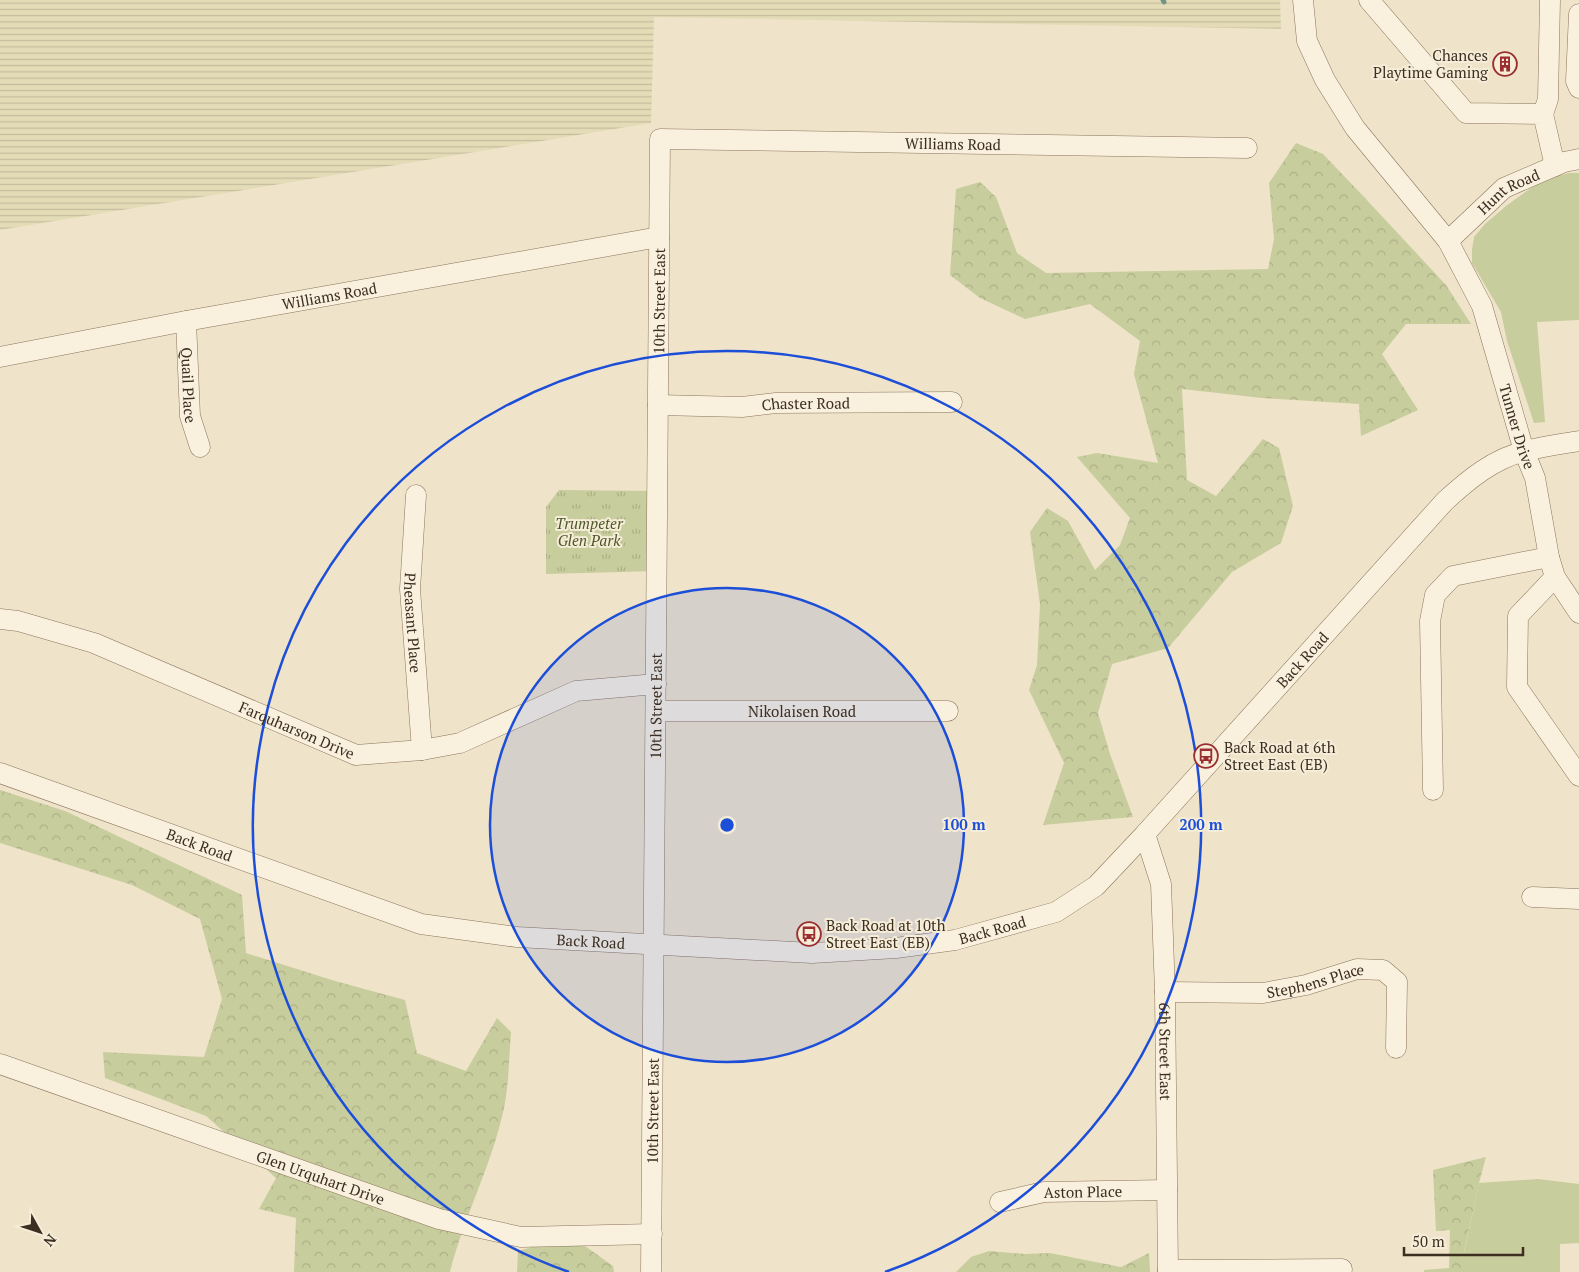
<svg xmlns="http://www.w3.org/2000/svg" width="1579" height="1272" font-family="'PT Serif',serif">
	<style>
		.farmland { fill: url(#farmland-rules) }
		.grass { fill: #c8cd9d }
		.forest { fill: url(#forest-crowns) }
		.park { fill: url(#park-tufts) }
		.lines { fill: none; stroke-linecap: round; stroke-linejoin: round }
		.stream { stroke: #709289; stroke-width: 5 }
		.minor-casing { stroke: #8b755e; stroke-width: 21 }
		.minor { stroke: #f9f0dd; stroke-width: 20 }
		.ring { fill: none; stroke: #1d4ed8; stroke-width: 2.5 }
		.labels { text-anchor: middle; dominant-baseline: central; stroke-width: 4; stroke-linejoin: round; paint-order: stroke }
		.poi-label { font-size: 15px; fill: #3c2e21; stroke: #f6edd9; text-anchor: start }
		.street-label { font-size: 15px; fill: #3c2e21; stroke: #f6edd9 }
		.park-label { font-size: 15px; font-style: italic; fill: #4d5828; stroke: #f6edd9 }
		.centre { fill: #1d4ed8; stroke: #f6edd9; stroke-width: 2.5 }
		.ring-label { font-size: 15px; text-anchor: middle; font-weight: bold; fill: #1d4ed8; stroke: #f6edd9; stroke-width: 4; stroke-linejoin: round; paint-order: stroke }
	</style>
	<defs>
		<pattern id="farmland-rules" width="6" height="5" patternUnits="userSpaceOnUse" patternTransform="scale(1.25)"><rect width="6" height="5" fill="#e4dcb7"/><path d="M0 2.5h6" fill="none" stroke="#c4bd9d"/></pattern>
		<pattern id="forest-crowns" width="20" height="18" patternUnits="userSpaceOnUse" patternTransform="scale(1.25)"><rect width="20" height="18" fill="#c8cd9d"/><path d="M2 6a3 3 0 1 1 6 0M12 15a3 3 0 1 1 6 0" fill="none" stroke="#adb087"/></pattern>
		<pattern id="park-tufts" width="24" height="20" patternUnits="userSpaceOnUse" patternTransform="scale(1.25)"><rect width="24" height="20" fill="#c8cd9d"/><path d="M3 7l-1-3M5 7V3M7 7l1-3M15 17l-1-3M17 17v-4M19 17l1-3" fill="none" stroke="#adb087"/></pattern>
	</defs>
	<rect width="100%" height="100%" fill="#efe3c9"/>
	<!-- farmland -->
	<path class="farmland" d="M0,0h1280l1,29 -627,-12 -3,106 -651,107z"/>
	<!-- grass -->
	<path class="grass" d="M1569,173h10v147l-42,2 8,100 -11,1 -27,-82 -6,-29 -29,-49v-13l2,-13 11,-13 21,-18 36,-26z
		M1538,1179l41,5v59l-19,1v28h-77l-20,-14 16,-75z"/>
	<!-- forest -->
	<path class="forest" d="M1296,143l27,11 42,44 81,87 25,39h-65l-24,30 36,56 -57,26 -2,-32 -97,-6 -80,-9 5,91 29,16 47,-57 16,9 14,58 -12,37 -49,29 -64,76 -56,16 -14,49 12,41 23,63 -90,8 21,-62 -35,-73 8,-25 3,-61 -10,-72 17,-24 21,13 27,49 25,-25 10,-27 -53,-61 20,-4 61,10 -24,-89 6,-33 -50,-37 -65,15 -45,-21 -30,-23 6,-86 24,-7 16,15 21,56 29,20 222,-4 6,-30 -5,-56z
		M0,790l65,21 177,84 4,58 89,28 70,19 12,53 49,18 31,-53 14,14c-2,25 -2,52 -7,76 -12,57 -40,108 -54,164h-156l2,-54 -37,-9 17,-31 -70,-62 -101,-38 -2,-26 101,5 18,-58 -22,-80 -68,-34 -132,-42z
		M1486,1157l-7,26 -16,74 20,15h-59v-2l25,-2 1,-38 -14,1 -3,-61z
		M571,1236l42,30 1,6h-97l1,-21z
		M989,1251l36,3 25,-1 71,14 28,-14 1,19h-194l15,-15z"/>
	<!-- park -->
	<path class="park" d="M559,490l99,1 -1,80 -111,3v-67z"/>
	<g class="lines">
		<!-- stream -->
		<path class="stream" d="M1163,0l1,2"/>
		<!-- minor casing -->
		<g class="minor-casing">
			<g id="minor">
				<path id="s1" d="M1303,0l4,41 18,39 30,48 93,113 34,65 42,145 11,27 14,79 6,20 24,36"/>
				<path d="M1369,0l97,113 77,1 12,52"/>
				<path d="M1579,14l-3,67 3,7"/>
				<path d="M1543,114l5,-15 2,-99"/>
				<path id="s2" d="M1448,241l56,-53 60,-26 15,-3"/>
				<path id="s3" d="M186,321l4,95 10,31"/>
				<path id="s4" d="M0,357l186,-36 473,-84"/>
				<path id="s5" d="M658,405l84,2 34,-4 176,-1"/>
				<path id="s6" d="M416,495l-6,94 12,161"/>
				<path d="M1555,577l-37,39 -1,71 62,89"/>
				<path id="s7" d="M0,619l18,2 76,22 262,112 66,-5 38,-7 116,-52 80,-7"/>
				<path id="s8" d="M656,711h292"/>
				<path id="s9" d="M0,773l421,151 96,13 295,16 84,-5 59,-8 101,-28 40,-26 49,-52 300,-333c23,-21 49,-43 81,-50 17,-5 35,-7 53,-10"/>
				<path d="M1433,790l-3,-169 5,-26 18,-19 96,-19"/>
				<path id="s10" d="M1145,834l16,50 4,108 3,280"/>
				<path d="M1532,897l47,2"/>
				<path id="s11" d="M1165,992l98,1 43,-8 51,-16 26,1 14,12 -1,66"/>
				<path id="s12" d="M0,1064l439,155 82,18 131,-3"/>
				<path id="s13" d="M1000,1202l44,-10 123,-2"/>
				<path d="M1168,1270l174,-1"/>
				<path id="s14" d="M651,1272l9,-1133 587,9"/>
			</g>
		</g>
		<!-- minor -->
		<use href="#minor" class="minor"/>
	</g>
	<!-- distance rings -->
	<circle cx="727" cy="825" r="237" fill="#1d4ed8" fill-opacity=".12"/>
	<g class="ring">
		<circle cx="727" cy="825" r="237"/>
		<path d="M569 1272A474 474 0 1 1 885 1272"/>
	</g>
	<!-- icons -->
	<defs>
		<g id="building-ring" transform="scale(1.25)"><circle r="9.5" fill="#f6edd9" stroke="#9a2e30" stroke-width="1.5"/><path d="M-4-6H4V6H1V3H-1V6H-4ZM-2.5-4.3h1.7v1.8h-1.7ZM.8-4.3h1.7v1.8H.8ZM-2.5-1h1.7V.8h-1.7ZM.8-1h1.7V.8H.8Z" fill="#9a2e30"/></g>
		<g id="bus-ring" transform="scale(1.25)"><circle r="9.5" fill="#f6edd9" stroke="#9a2e30" stroke-width="1.5"/><path d="M-5-6H5V4H4V6H2V4H-2V6H-4V4H-5ZM-3.5-4V0h7V-4ZM-3.5 1.2v1.5H-2V1.2ZM2 1.2v1.5H3.5V1.2Z" fill="#9a2e30"/></g>
	</defs>
	<g fill-rule="evenodd">
		<use href="#building-ring" x="1505" y="64"/>
		<use href="#bus-ring" x="1206" y="756"/>
		<use href="#bus-ring" x="809" y="934"/>
	</g>
	<g class="labels">
		<!-- poi labels -->
		<g class="poi-label">
			<text x="1488" y="55" text-anchor="end">Chances<tspan x="1488" dy="17">Playtime Gaming</tspan></text>
			<text x="1224" y="747">Back Road at 6th<tspan x="1224" dy="17">Street East (EB)</tspan></text>
			<text x="826" y="925">Back Road at 10th<tspan x="826" dy="17">Street East (EB)</tspan></text>
		</g>
		<!-- street labels -->
		<g class="street-label">
			<text stroke="none"><textPath href="#s14" startOffset="1426">Williams Road</textPath></text>
			<text stroke="none"><textPath href="#s2" startOffset="79">Hunt Road</textPath></text>
			<text stroke="none"><textPath href="#s4" startOffset="335">Williams Road</textPath></text>
			<text stroke="none"><textPath href="#s14" startOffset="971">10th Street East</textPath></text>
			<text stroke="none"><textPath href="#s3" startOffset="64">Quail Place</textPath></text>
			<text stroke="none"><textPath href="#s5" startOffset="148">Chaster Road</textPath></text>
			<text stroke="none"><textPath href="#s1" startOffset="486">Tunner Drive</textPath></text>
			<text stroke="none"><textPath href="#s6" startOffset="128">Pheasant Place</textPath></text>
			<text stroke="none"><textPath href="#s9" startOffset="1442">Back Road</textPath></text>
			<text stroke="none"><textPath href="#s14" startOffset="566">10th Street East</textPath></text>
			<text stroke="none"><textPath href="#s8" startOffset="146">Nikolaisen Road</textPath></text>
			<text stroke="none"><textPath href="#s7" startOffset="318">Farquharson Drive</textPath></text>
			<text stroke="none"><textPath href="#s9" startOffset="212">Back Road</textPath></text>
			<text stroke="none"><textPath href="#s9" startOffset="1022">Back Road</textPath></text>
			<text stroke="none"><textPath href="#s9" startOffset="618">Back Road</textPath></text>
			<text stroke="none"><textPath href="#s11" startOffset="152">Stephens Place</textPath></text>
			<text stroke="none"><textPath href="#s10" startOffset="220">6th Street East</textPath></text>
			<text stroke="none"><textPath href="#s14" startOffset="161">10th Street East</textPath></text>
			<text stroke="none"><textPath href="#s12" startOffset="340">Glen Urquhart Drive</textPath></text>
			<text stroke="none"><textPath href="#s13" startOffset="84">Aston Place</textPath></text>
		</g>
		<!-- park labels -->
		<g class="park-label">
			<text x="589" y="523">Trumpeter<tspan x="589" dy="17">Glen Park</tspan></text>
		</g>
	</g>
	<circle cx="727" cy="825" r="8" class="centre"/>
	<g class="ring-label">
		<text x="964" y="830">100 m</text>
		<text x="1201" y="830">200 m</text>
	</g>
	<!-- north arrow -->
	<g transform="translate(40 1232) rotate(130)" stroke="#f6edd9" stroke-width="4" paint-order="stroke">
	<path d="M0-4L9 19L0 12L-9 19Z" fill="#3c2e21"/>
	<text y="-8" font-size="14" font-weight="bold" text-anchor="middle" fill="#3c2e21">N</text>
	</g>
	<!-- scale -->
	<path d="M1404 1247v8h119v-8" fill="none" stroke="#3c2e21" stroke-width="2.5"/>
	<text x="1412" y="1247" font-size="15" fill="#3c2e21" stroke="#f6edd9" stroke-width="4" paint-order="stroke">50 m</text>
</svg>
